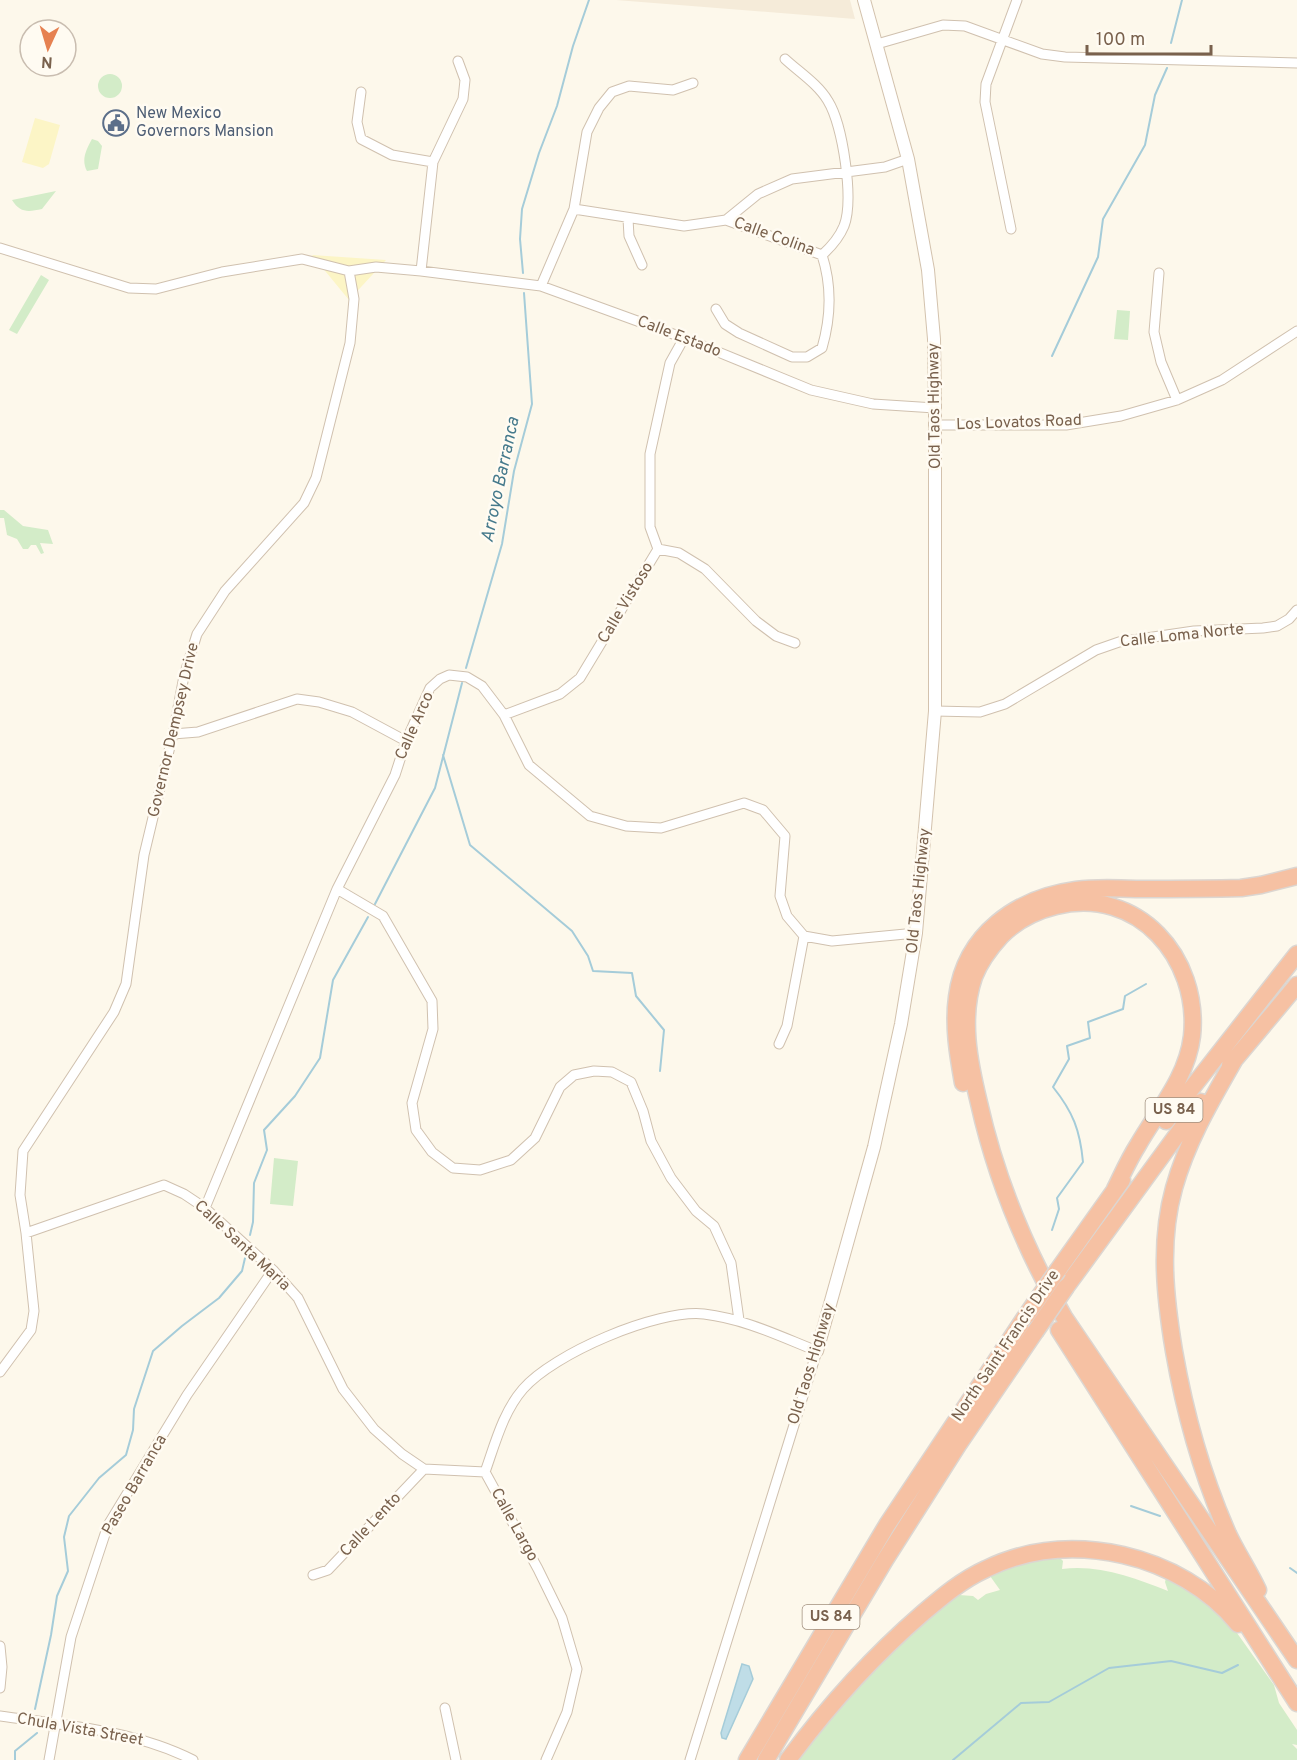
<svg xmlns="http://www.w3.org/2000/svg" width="1297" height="1760" font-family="Overpass,sans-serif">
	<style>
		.residential { fill: #f5ebd9 }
		.green { fill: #d3ecc8 }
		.sand { fill: #fcf5c6 }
		.water { fill: #bfdde7; stroke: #a5ccd9; stroke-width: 1.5 }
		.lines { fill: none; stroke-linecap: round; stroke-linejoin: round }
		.stream { stroke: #a5ccd9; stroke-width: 2 }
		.street-casing { stroke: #d0c1af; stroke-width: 11 }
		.secondary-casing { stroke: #d3c2ad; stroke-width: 14 }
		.highway-casing { stroke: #dcd6d1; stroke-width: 19 }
		.street { stroke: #fff; stroke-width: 9 }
		.secondary { stroke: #fff; stroke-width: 12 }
		.highway { stroke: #f6c1a3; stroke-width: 16 }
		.highway-bridge-casing { stroke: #dcd6d1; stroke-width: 19; stroke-linecap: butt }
		.highway-bridge { stroke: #f6c1a3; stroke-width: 16 }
		.labels { text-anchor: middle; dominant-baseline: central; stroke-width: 5; stroke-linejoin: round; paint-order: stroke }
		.shield { fill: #fffbf2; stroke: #a18f7e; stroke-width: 1.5 }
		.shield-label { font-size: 15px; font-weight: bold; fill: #79614d }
		.service-label { font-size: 16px; fill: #4e5e75; stroke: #fffbf2; text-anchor: start }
		.street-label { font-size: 16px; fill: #79614d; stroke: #fffbf2 }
		.water-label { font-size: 18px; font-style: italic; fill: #467a8c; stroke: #fffbf2 }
	</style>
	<rect width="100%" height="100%" fill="#fdf8eb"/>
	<!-- residential -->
	<path class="residential" d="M616,0h234l5,19z"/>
	<!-- green -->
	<path class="green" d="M98 86a12 12 0 1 1 24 0a12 12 0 1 1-24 0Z
		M92,139l6,2 4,5 -4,23 -11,2c-6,-11 -1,-21 5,-32z
		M56,191l-14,18c-14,3 -22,4 -30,-9z
		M41,275l8,5 -32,54 -8,-4z
		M1117,310l13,1 -2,29 -14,-1z
		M0,510h4l19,16 25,4 5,14 -13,-1 4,10 -3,1 -5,-9h-5l-3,4h-5l-6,-10 -10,-4 -3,-17h-4z
		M274,1158l24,3 -5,45 -23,-2z
		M1059,1557l4,4 -1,8c36,-5 73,9 106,22l-3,-9 1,-4 33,18 33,30 42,59 5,18 18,27v15l-5,-1 5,5v11h-502l42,-52 77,-80 45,-33 14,1 5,4 8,-6 14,-4 -10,-14 24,-11z"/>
	<!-- sand -->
	<path class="sand" d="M35,118l25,7 -11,39 -6,4 -21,-6z
		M312,255l74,5 -37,40z"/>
	<!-- water -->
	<path class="water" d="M742,1664l7,2 4,13 -27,60 -4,-1 -1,-5z"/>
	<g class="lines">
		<!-- stream -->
		<path class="stream" d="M1171,43l11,-43
			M523,273l-3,-34 2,-30 17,-56 18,-47 16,-60 16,-46
			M1052,356l46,-99 5,-38 42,-74 10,-50 12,-27
			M466,668l36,-124 12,-73 18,-67 -8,-111
			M443,755l27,90 102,86 16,25 5,15 39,2 4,23 28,34 -4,41
			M375,904l60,-116 27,-105
			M1052,1230l7,-21 -2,-11 26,-36c-3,-32 -10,-50 -30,-75l16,-28 -2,-13 23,-8 -2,-16 35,-13 2,-13 21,-12
			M250,1235l3,-13 1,-39 13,-33 -3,-20 31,-34 25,-38 13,-78 35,-63
			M1131,1506l29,10
			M1290,1568l7,5
			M35,1709l16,-74 6,-39 11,-25 -4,-34 5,-21 30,-38 27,-23 7,-25 1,-21 19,-58 29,-25 37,-28 23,-27 3,-13
			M15,1760v-9l22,-18
			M953,1760l68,-57 28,-1 60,-34 62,-7 51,12 16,-8"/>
		<!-- street casing -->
		<g class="street-casing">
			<path id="street" d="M877,44l66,-19 22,1 77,28 23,3 232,6
				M785,59c14,13 33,25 43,42 15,24 26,99 16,125 -5,12 -13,21 -22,29
				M361,92l-4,30 4,17 31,16 41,7
				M574,209l110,17 42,-6 96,35c10,31 9,62 0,93l-15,9h-15l-53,-24 -14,-9 -9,-15
				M628,219l1,17 13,29
				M726,220l32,-26 34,-15 93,-12 23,-8
				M1011,229l-26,-127 1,-18 31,-84
				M0,248l129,40 27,1 66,-17 80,-13 47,12 5,28 -4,44 -34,135 -12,25 -79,88 -28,43 -13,42 -11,58 -29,121 -18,129 -12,28 -91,139 -3,44 6,38 8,78 -3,19 -31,42
				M349,271l27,-4 45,4 120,15 143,52 127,52 62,14 62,4
				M421,271l12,-109 30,-63 2,-19 -7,-19
				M1159,273l-5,59 7,30 16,38
				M541,286l33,-77 13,-77 12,-24 13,-16 17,-6 44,4 20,-7
				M936,425h130l55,-9 56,-16 45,-20 75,-49
				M658,549l21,4 26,16 51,52 20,15 19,7
				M935,711l45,1 25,-8 91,-54 23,-8 75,-11 69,-3 14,-2 12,-7 8,-9
				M504,715l56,-21 20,-16 78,-129 -8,-22v-73l20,-91 14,-25
				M173,734l25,-2 99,-33 22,3 33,10 54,29
				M337,889l46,27 49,85 1,28 -21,74 4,27 16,22 21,16 27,2 31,-10 24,-22 25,-51 14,-12 20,-4 18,1 19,10 12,29 8,30 20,37 25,33 18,15 17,37 8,57
				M779,1044l8,-18 17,-90
				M205,1208l132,-319 58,-114 11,-34 24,-53 10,-9 9,-4 18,2 15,9 22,29 25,50 61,51 36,10 35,2 83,-25 19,7 22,26 -5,60 7,20 17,20 28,5 84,-8
				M26,1233l138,-48 20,9 21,14 68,62 25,28 45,91 31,40 28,25 22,15 61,3
				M313,1575l15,-5 96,-101
				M0,1646l2,21 -2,21
				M445,1708l11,52
				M0,1716c64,9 134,14 193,44
				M49,1760l22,-123 37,-112 79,-130 86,-125
				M546,1760l21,-48 10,-43 -15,-51 -24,-49 -53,-97c10,-28 18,-60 38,-83 30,-35 134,-80 181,-75 41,5 75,22 113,37l-127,409"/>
		</g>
		<!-- secondary casing -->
		<g class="secondary-casing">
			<path id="secondary" d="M817,1351l57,-204 27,-123 15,-91 19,-222v-303l-1,-69 -6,-69 -20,-111 -44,-159"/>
		</g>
		<!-- highway casing -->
		<g class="highway-casing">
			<path id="highway" d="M1236,1057c-24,42 -49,84 -62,131 -15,54 -9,109 0,163 11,63 28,124 54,183 9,19 21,37 30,56
				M1230,1065l67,-80
				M963,1083c-5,-28 -10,-57 -6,-86 8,-63 60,-99 119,-107 20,-3 40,-2 60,-1 35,0 70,0 105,-1l20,-3 36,-9
				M1166,1121l131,-167
				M1115,1189c7,-14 14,-30 23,-44 20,-35 49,-67 54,-109 8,-78 -54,-150 -136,-130 -21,5 -39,14 -55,30 -11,12 -21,25 -27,41 -14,41 -5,85 5,126 17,76 46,146 85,214l233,343
				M1058,1270l64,-90
				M1066,1287l135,-185
				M1059,1330l238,373
				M747,1760l140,-235 139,-209
				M766,1760l119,-200 73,-115 77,-113
				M788,1760c40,-54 84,-103 135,-147 20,-17 39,-33 63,-44 43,-21 91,-24 137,-14 44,10 87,34 115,69"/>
		</g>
		<!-- street -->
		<use href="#street" class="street"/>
		<!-- secondary -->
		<use href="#secondary" class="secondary"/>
		<!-- highway -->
		<use href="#highway" class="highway"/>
		<!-- highway-bridge casing -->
		<g class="highway-bridge-casing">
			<path id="highway-bridge" d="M1026,1316l32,-46
				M1035,1332l31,-45"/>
		</g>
		<!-- highway-bridge -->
		<use href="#highway-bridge" class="highway-bridge"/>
	</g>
	<!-- icons -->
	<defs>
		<g id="civic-ring" transform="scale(1.35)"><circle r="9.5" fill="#fffbf2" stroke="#5c6f8a" stroke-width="1.5"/><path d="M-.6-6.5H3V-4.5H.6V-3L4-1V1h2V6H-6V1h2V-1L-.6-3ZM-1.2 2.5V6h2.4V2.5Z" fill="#5c6f8a"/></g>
	</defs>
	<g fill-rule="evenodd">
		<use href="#civic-ring" x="116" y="123"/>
	</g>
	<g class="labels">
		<!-- shield labels -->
		<g class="shield">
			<rect x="1145.5" y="1098" width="57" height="24" rx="4.5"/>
			<rect x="802.5" y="1605" width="57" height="24" rx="4.5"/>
		</g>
		<g class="shield-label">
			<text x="1174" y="1110">US 84</text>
			<text x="831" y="1617">US 84</text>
		</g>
		<!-- service labels -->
		<g class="service-label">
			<text x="136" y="114">New Mexico<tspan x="136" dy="18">Governors Mansion</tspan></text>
		</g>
		<!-- street labels -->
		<g class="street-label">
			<text transform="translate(774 237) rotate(20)">Calle Colina</text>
			<text transform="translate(679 337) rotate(21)">Calle Estado</text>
			<text transform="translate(935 406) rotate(-91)">Old Taos Highway</text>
			<text transform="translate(1019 423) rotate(-2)">Los Lovatos Road</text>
			<text transform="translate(626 603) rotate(-59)">Calle Vistoso</text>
			<text transform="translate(1182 636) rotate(-6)">Calle Loma Norte</text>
			<text transform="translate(415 726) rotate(-66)">Calle Arco</text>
			<text transform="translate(174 730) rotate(-77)">Governor Dempsey Drive</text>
			<text transform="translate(919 891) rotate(-84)">Old Taos Highway</text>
			<text transform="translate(242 1246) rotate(43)">Calle Santa Maria</text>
			<text transform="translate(1006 1346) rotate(-56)">North Saint Francis Drive</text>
			<text transform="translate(812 1364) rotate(-73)">Old Taos Highway</text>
			<text transform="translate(135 1485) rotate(-60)">Paseo Barranca</text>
			<text transform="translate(371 1525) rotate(-47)">Calle Lento</text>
			<text transform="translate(514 1525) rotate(61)">Calle Largo</text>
			<text transform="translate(80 1730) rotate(10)">Chula Vista Street</text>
		</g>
		<!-- water labels -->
		<g class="water-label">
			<text transform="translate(501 480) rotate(-78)">Arroyo Barranca</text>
		</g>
	</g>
	<!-- north arrow -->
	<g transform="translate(48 48) rotate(184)"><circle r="28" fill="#fffbf2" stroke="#c9bdb0" stroke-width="1.5"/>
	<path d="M0-4.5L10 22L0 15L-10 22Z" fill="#e68151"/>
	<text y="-9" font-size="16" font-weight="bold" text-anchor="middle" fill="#79614d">N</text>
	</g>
	<!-- scale -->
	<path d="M1087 45v9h124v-9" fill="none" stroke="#79614d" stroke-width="3"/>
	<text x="1096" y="45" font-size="18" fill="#79614d" stroke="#fffbf2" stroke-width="4.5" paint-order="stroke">100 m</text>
</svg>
